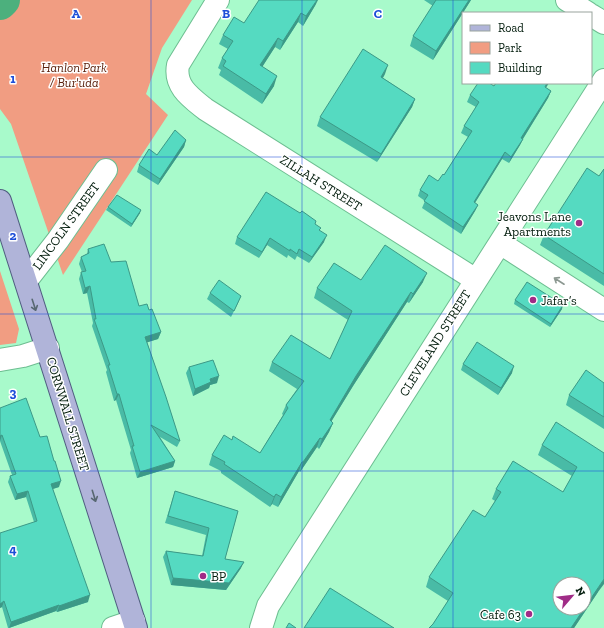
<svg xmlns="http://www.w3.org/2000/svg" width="604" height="628" font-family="'Zilla Slab',serif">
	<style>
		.green { fill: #f19d82 }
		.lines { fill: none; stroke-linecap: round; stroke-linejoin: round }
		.river { stroke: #4cb07d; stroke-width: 34 }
		.minor-casing { stroke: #6dbe91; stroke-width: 24 }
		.major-casing { stroke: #505e80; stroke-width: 24 }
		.minor { stroke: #fff; stroke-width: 22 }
		.major { stroke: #b0b4d9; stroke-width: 22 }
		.wall { fill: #49bba6 }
		.shaded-wall { fill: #3c9987 }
		.building { fill: #55dac1; stroke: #3c9987; fill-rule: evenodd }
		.oneway { stroke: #8c9891 }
		.oneway2 { stroke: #586872 }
		.grid { fill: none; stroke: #1d4ed8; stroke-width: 1; stroke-opacity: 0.55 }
		.poi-dot { fill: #a02c87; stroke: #fff; stroke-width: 1.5 }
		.labels { text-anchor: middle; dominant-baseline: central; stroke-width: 3; stroke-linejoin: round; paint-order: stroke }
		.park-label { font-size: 13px; font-style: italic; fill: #5c220e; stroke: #fff }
		.street-label { font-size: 13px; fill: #001b0b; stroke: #fff }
		.poi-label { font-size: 13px; fill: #001b0b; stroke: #fff; text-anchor: end }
		.grid-label { font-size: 13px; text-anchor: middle; font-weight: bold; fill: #1d4ed8; stroke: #fff; stroke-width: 3; stroke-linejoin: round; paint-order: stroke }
	</style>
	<rect width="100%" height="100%" fill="#a8facb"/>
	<!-- green -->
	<path class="green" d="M0,0h192l-30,48 -16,46 22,21 -105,160 -52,-151 -11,-15z
		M0,271l19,58 -3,14 -16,2z"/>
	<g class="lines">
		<!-- river -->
		<path class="river" d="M0,3l3,-3"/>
		<!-- minor casing -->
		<g class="minor-casing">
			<path id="minor" d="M218,0l-40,65c-4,21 12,32 27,44l271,171
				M567,0l21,13
				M591,15l13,8
				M500,243l104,67
				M26,281l32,-41 48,-70
				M0,360l23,-4 25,-8
				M113,628l21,-7
				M261,628l7,-22 336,-526"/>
		</g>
		<!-- major casing -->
		<g class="major-casing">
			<path id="major" d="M0,201l136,427"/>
		</g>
		<!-- minor -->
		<use href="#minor" class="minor"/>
		<!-- major -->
		<use href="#major" class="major"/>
	</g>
	<!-- wall -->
	<path class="wall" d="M424,0h47l-38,60 -23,-14 3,-10 20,-30z
		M316,4l-13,22 -5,-4 -18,28 -5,-3 -13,20 12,19 -12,18 -43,-29 2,-5 -3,-2 4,-10 6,-9 -9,-5 4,-9 21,-12z
		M385,74l-2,4 32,21 -3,8 -35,55 -60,-36 3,-9z
		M494,86l52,2 5,3 -3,7 -25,41 -3,6 -11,18 -7,-4 -27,44 3,2 -3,6 -14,23 -39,-26 3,-7 -7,-5 2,-6 18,-9 6,-6 24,-38 -7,-4 3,-7 12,-19 -9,-5 3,-7z
		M186,140l-2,7 -26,38 -21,-13 2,-7 18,-10z
		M604,169v117l-64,-41 4,-10 55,-59z
		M108,207l32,6 -9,14 -25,-17z
		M315,224l5,7 4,11 -15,21 -12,-7 -2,4 -7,-5 -1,3 -20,-13 -8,13 -24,-14 2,-7z
		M88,249l23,13 28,44 10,4 12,22 -3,7 -11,3 33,99 -3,6 -17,-10 15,24 -2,6 -36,11 -7,-25 1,-3 -15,-50 -2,1 -8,-29 1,-2 -15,-44 1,-3 -6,-30 -4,1 -4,-15 2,-7h1l-3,-8 2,-7 6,-3z
		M361,280l62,2 -14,21 -2,-1 -54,84 -22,36 2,1 -4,9 -10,17 -2,-2 -17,25 -1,-1 -21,36 -6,-3 -2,3 -49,-34v-2l-12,-6 3,-10 20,-15 28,13 23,-38 -1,-1 4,-9 11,-16 -28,-18 3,-9 58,-3 18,-39 -34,-22 3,-10z
		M210,293l31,3 -3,7 -7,14 -24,-18z
		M515,300l47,9 -12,18 -36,-23z
		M463,364l49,9 -14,22 -37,-25z
		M189,367l28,16 -7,2 -1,3 -16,8 -7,-23z
		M604,383v46l-38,-24 3,-10z
		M0,408l40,29 19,50 -6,2 35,113 -31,10 -1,-1 -47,17h-1l-6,-21 -2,1 34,-86 -8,-25 -11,3 -7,-18 2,-6 2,-1 -12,-34z
		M542,445l62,8 -6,139 -24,36h-145l4,-4 15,-23 -22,-14 3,-10 56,-60 10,-16 -3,-2 4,-10 67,3 9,-16 -34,-21z
		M175,491l63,20 -13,48 16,9 -15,22 -55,-5 -8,-28 3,-6 36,5 4,-21 -41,-12z"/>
	<!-- shaded-wall -->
	<path class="shaded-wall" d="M317,0h1l-2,4 -13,22 3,-10z
		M469,0h2l-38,60 3,-9z
		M301,13l-3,9 -18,28 3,-9z
		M278,38l-3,9 -18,28 3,-10z
		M388,65l-3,9 -7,11 3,-8z
		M277,76l-3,10 -12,18 4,-10z
		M547,83h2l-7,11 3,-7z
		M551,91l-3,7 -29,47 2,-7z
		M415,99l-3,8 -35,55 4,-8z
		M523,139l-3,6 -11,18 2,-6z
		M186,140l-2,7 -26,38 2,-6z
		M505,152l-3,7 -31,50 3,-7z
		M478,205l-3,6 -14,23 2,-7z
		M141,210l-1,3 -9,14 1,-3z
		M327,235l-3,7 -15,21 3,-6z
		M270,238l-3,7 -8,13 3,-6z
		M427,273l-4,9 -14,21 4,-9z
		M90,286l-3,7 -4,1 2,-6z
		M411,292l-4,10 -54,84 -27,44 4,-10 26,-44z
		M563,305l-1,4 -12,18 1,-3z
		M161,332l-3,7 -16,5 3,-7z
		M514,366l-2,7 -14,22 3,-7z
		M219,376l-2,7 -7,2 -1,3 -16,8 2,-7 15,-10z
		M117,394h2l-3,6 -2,1z
		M333,423l-4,9 -10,17 3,-10z
		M2,435l-2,6v-5z
		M320,438l-3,9 -17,25 3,-10z
		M175,461l-2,6 -36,11 3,-6z
		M302,462l-3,9 -21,36 3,-10z
		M61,481l-2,6 -10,3 2,-6z
		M28,491l-2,6 -11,3 2,-6z
		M276,494l-4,10 -2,3 4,-10z
		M244,562l-3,6 -15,22 -55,-5 2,-7z
		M604,579v5l-6,8 -24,36h-3z
		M90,595l-2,7 -31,10 2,-6z
		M4,601l-2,6 -2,1v-4z
		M59,605l-3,6 -47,17 2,-6z"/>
	<!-- building -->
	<path class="building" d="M259,0h58l-11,16 -5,-3 -18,28 -5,-3 -18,27 17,11 -11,18 -43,-28 3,-5 -4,-3 11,-17 -10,-6 11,-18 10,6z
		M436,0h33l-33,51 -23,-15z
		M363,49l25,16 -7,12 34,22 -34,55 -61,-37z
		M478,83h11l5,3 2,-3h51l-2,4 6,4 -30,47 2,1 -12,18 -6,-5 -31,50 4,3 -15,22 -39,-26 4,-6 -8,-5 9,-15 9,6 5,-7 1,1 28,-44 -8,-5 15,-24 -9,-7z
		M175,130l11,10 -26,39 -21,-14 10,-16 8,6z
		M587,168l12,8 5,-7v105l-60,-39z
		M266,192l34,21 2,-2 14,10 -1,3 6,4 -2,2 8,5 -15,22 -13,-8 -2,5 -7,-5v2l-20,-13 -8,14 -25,-15z
		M117,195l24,15 -9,14 -24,-17z
		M104,244l7,18 15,-1 13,45 8,-2 2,6 3,-1 9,23 -16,5 21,60 14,44 -29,-16 24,36 -35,11 -8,-26h2l-15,-52h-2l-9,-29h2l-16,-46h2l-6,-33 -5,2 -4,-16 5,-1 -5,-14 8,-4 -1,-4z
		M385,245l42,28 -14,21 -2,-2 -55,84 -26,44 3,3 -11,16 -2,-1 -17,24h-1l-21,35 -5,-3 -2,3 -50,-33 1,-2 -13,-7 12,-20 8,5 1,-4 27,17 28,-45 -2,-3 18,-24 -32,-19 19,-27 39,24 22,-48 -35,-23 17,-25 27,17z
		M219,280l22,16 -7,15 -24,-18z
		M527,282l36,23 -12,19 -36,-24z
		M477,342l37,24 -13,22 -38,-24z
		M213,360l6,16 -9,3 1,3 -16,7 -6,-22z
		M586,370l18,13v34l-35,-22z
		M26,398l14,39 7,-1 7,25h1l6,20 -10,3 39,111 -31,11v-1l-48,17 -7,-21 -4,3v-71l37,-12 -9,-30 -11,3 -7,-18 6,-2 -14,-39 -2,1v-28z
		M556,422l48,31v126l-33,49h-142l4,-4 20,-31 -24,-16 44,-67 12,7 16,-25 -5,-3 17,-28 50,31 14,-25 -35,-22zM560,584h24v24h-24z
		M175,491l63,20 -13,48 19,3 -15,21 -56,-5 -7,-27 37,5 6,-28 -41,-12z
		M330,588l64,40h-90z
		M289,623l7,5h-10z"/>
	<!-- one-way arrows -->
	<defs><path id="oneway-shaft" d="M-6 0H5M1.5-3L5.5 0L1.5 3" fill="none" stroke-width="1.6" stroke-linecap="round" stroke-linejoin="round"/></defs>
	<use class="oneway" href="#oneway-shaft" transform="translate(559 281) rotate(-147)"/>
	<g class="oneway2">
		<use href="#oneway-shaft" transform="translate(34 305) rotate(72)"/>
		<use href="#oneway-shaft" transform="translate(94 496) rotate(73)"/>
	</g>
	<!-- grid -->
	<path class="grid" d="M151,0v628M302,0v628M453,0v628M0,157h604M0,314h604M0,471h604"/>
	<!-- markers -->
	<g class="poi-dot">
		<circle cx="579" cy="223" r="4"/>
		<circle cx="533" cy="300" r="4"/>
		<circle cx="203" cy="576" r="4"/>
		<circle cx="529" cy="614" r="4"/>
	</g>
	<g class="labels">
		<!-- park labels -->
		<g class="park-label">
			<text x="74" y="67">Hanlon Park<tspan x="74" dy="15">/ Bur'uda</tspan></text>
		</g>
		<!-- street labels -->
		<g class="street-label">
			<text transform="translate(321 183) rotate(32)">ZILLAH STREET</text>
			<text transform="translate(66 226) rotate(-54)">LINCOLN STREET</text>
			<text transform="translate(435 343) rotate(-58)">CLEVELAND STREET</text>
			<text transform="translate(68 414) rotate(73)">CORNWALL STREET</text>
		</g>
		<!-- poi labels -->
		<g class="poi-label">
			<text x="571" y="216">Jeavons Lane<tspan x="571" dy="15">Apartments</tspan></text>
			<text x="541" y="300" text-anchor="start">Jafar’s</text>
			<text x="211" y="576" text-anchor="start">BP</text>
			<text x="521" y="614">Cafe 63</text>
		</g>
	</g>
	<g class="grid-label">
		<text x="76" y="18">A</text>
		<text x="226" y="18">B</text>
		<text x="378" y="18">C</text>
		<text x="13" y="83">1</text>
		<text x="13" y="240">2</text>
		<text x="13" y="397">3</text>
		<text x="13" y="554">4</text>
	</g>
	<!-- legend -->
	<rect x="462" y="12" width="130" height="72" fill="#ffffff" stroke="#99a49d"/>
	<rect x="470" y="25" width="20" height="6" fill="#b0b4d9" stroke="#99a49d"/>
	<text x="498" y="32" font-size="12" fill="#001b0b">Road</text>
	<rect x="470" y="42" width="20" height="12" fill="#f19d82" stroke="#99a49d"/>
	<text x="498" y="52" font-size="12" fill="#001b0b">Park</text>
	<rect x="470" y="62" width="20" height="12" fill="#55dac1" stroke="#99a49d"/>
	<text x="498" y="72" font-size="12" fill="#001b0b">Building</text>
	<!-- north arrow -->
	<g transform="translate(572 596) rotate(62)"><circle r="19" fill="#ffffff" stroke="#99a49d"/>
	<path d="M0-3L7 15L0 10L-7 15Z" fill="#a02c87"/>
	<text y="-6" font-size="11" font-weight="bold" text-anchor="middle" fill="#001b0b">N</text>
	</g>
</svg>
